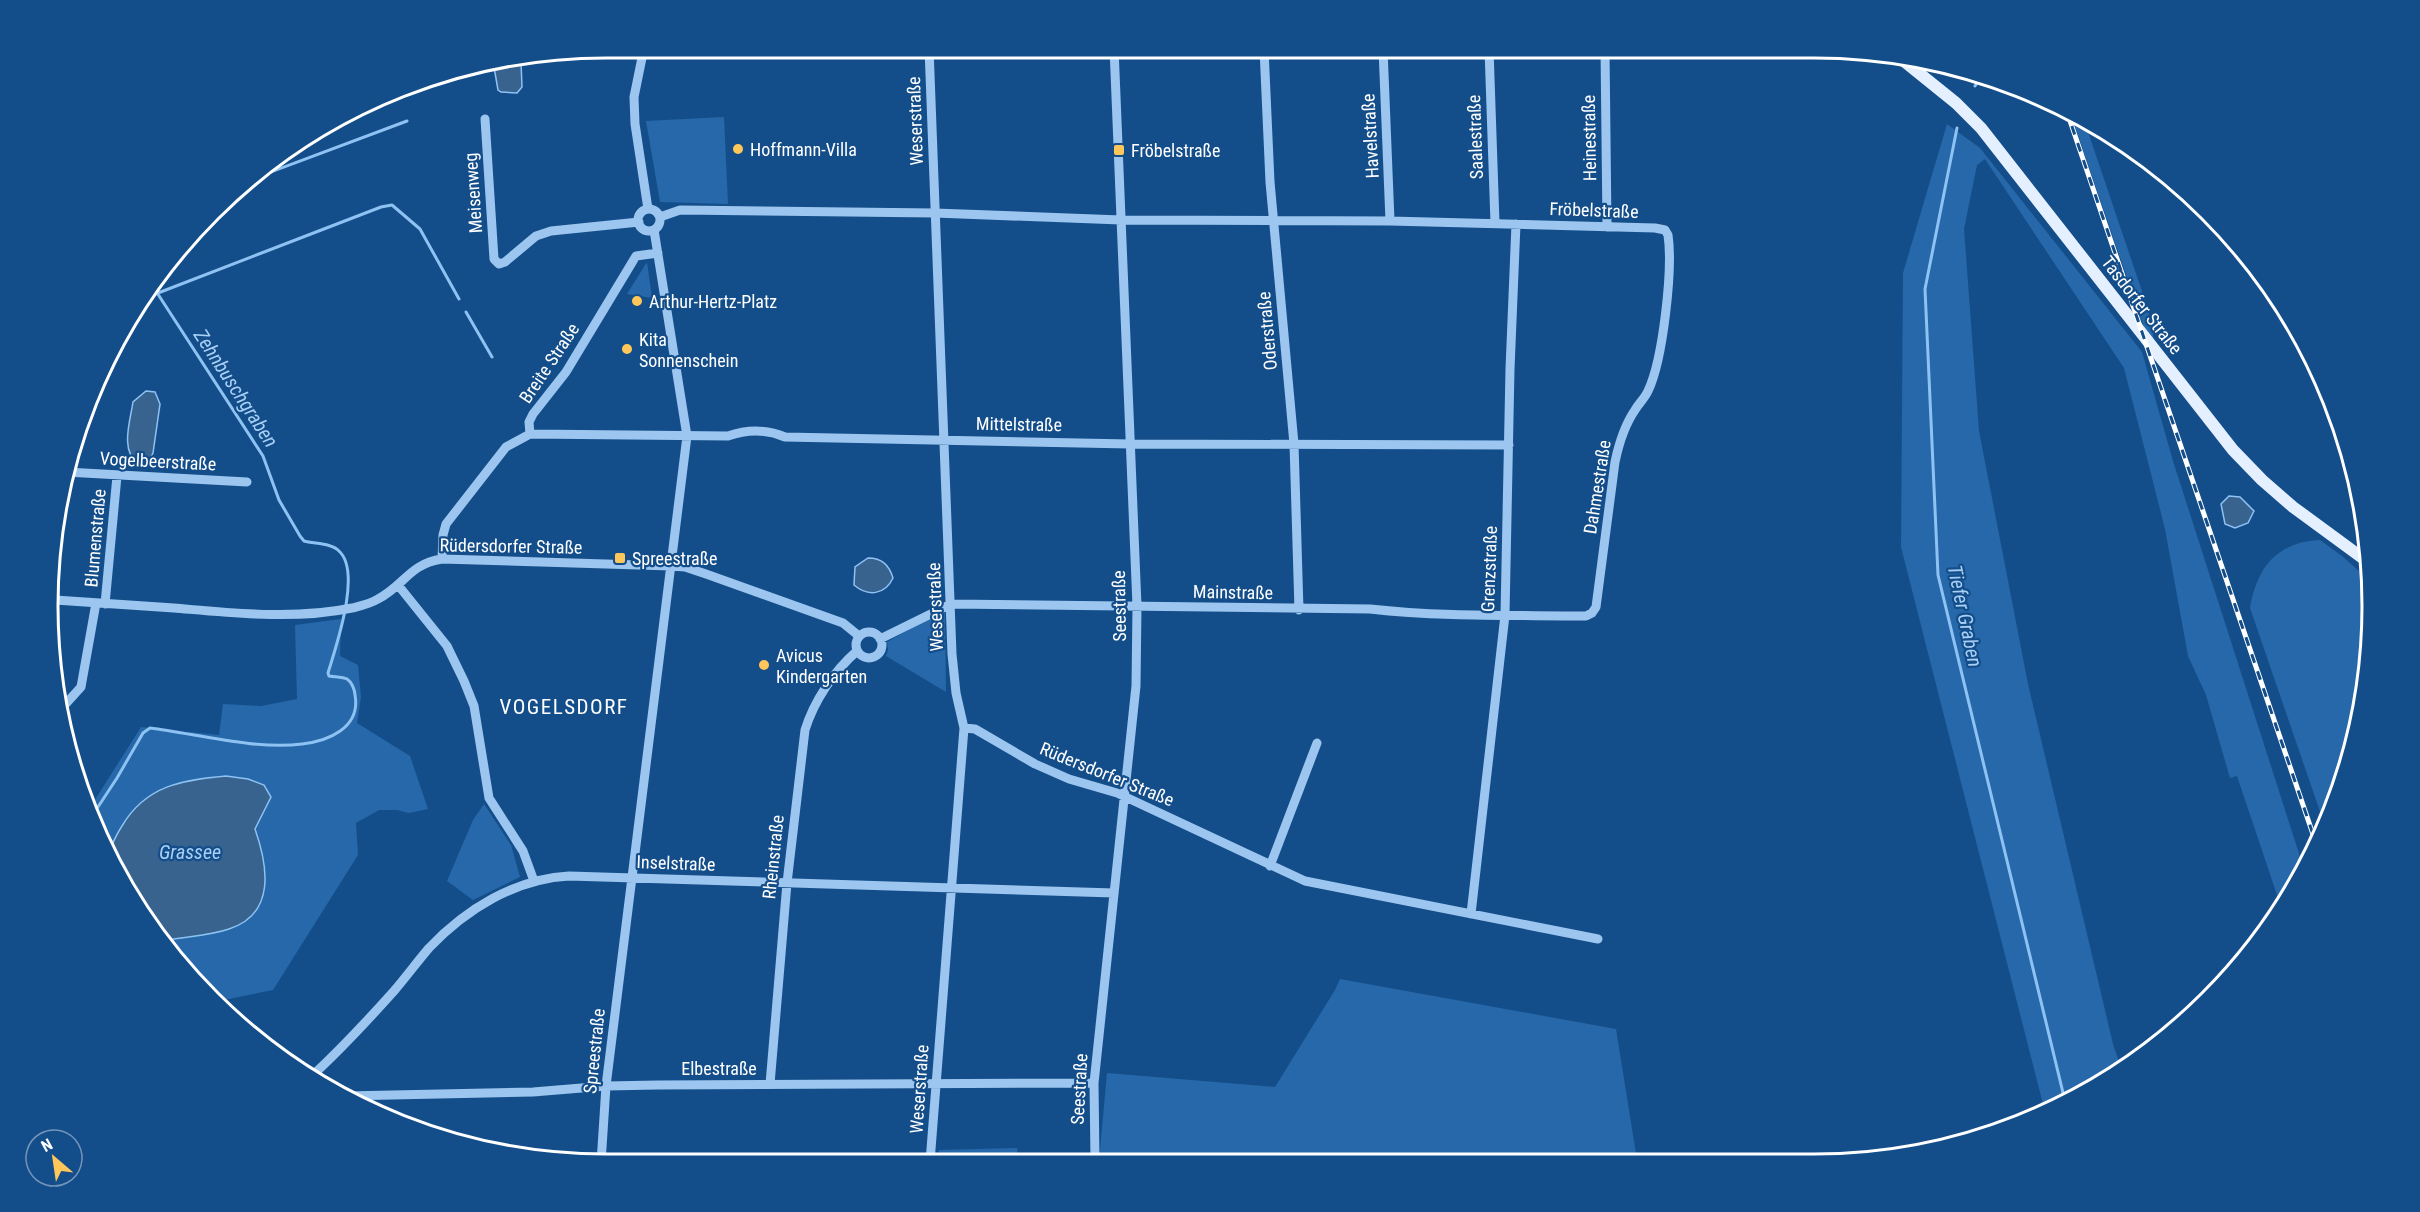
<svg xmlns="http://www.w3.org/2000/svg" width="2420" height="1212" font-family="'Roboto Condensed',sans-serif">
	<style>
		.green { fill: #2668a9 }
		.water { fill: #38638f; stroke: #8ec2f3; stroke-width: 1.5 }
		.lines { fill: none; stroke-linecap: round; stroke-linejoin: round }
		.stream { stroke: #8ec2f3; stroke-width: 3 }
		.minor { stroke: #9cc6ef; stroke-width: 9 }
		.major { stroke: #e4f0ff; stroke-width: 12 }
		.rail-casing { stroke: #fff; stroke-width: 5 }
		.rail { stroke: #144e8a; stroke-width: 3; stroke-dasharray: 9; stroke-linecap: butt }
		.poi-dot { fill: #ffc75a; stroke: #144e8a; stroke-width: 2 }
		.labels { text-anchor: middle; dominant-baseline: central; stroke-width: 4.5; stroke-linejoin: round; paint-order: stroke }
		.street-label { font-size: 18px; fill: #fff; stroke: #144e8a }
		.poi-label { font-size: 18px; fill: #fff; stroke: #144e8a; text-anchor: start }
		.water-label { font-size: 20px; font-style: italic; fill: #a8d0f7; stroke: #144e8a }
		.quarter-label { font-size: 21px; letter-spacing: 1.5px; fill: #fff; stroke: #144e8a }
		.rim { fill: none; stroke: #fff; stroke-width: 3 }
	</style>
	<rect width="100%" height="100%" fill="#144e8a"/>
	<!-- green -->
	<path class="green" d="M2070,112l14,8 64,189 7,36 -9,-12z
		M724,117l4,87 -68,-2 -14,-81z
		M1947,124l33,24 162,204 31,109 131,408 -24,35 -43,-128 -7,2 -24,-83 -18,-39 -23,-127 -41,-161 -139,-209 -8,6 -13,64 15,202 49,253 85,360 9,27 -77,41 -144,-565 2,-274z
		M647,262l5,36 -25,-4z
		M2320,540l22,16 27,24 2,62 -18,108 -28,76 -75,-218c7,-41 27,-66 70,-68z
		M945,613l1,79 -60,-36 2,-6 -1,-8 41,-23z
		M341,619l-1,37 18,9 3,32 -4,26 53,33 18,53 -19,4 -12,-3h-18l-23,13 2,32 -85,135 -59,12 -46,-62 8,-2 85,-93 -6,-16 16,-32 -159,48 -5,10 -16,-49 50,-79 78,8 4,-31 38,2 36,-7 -2,-74z
		M484,804l27,41 9,32 -47,23 -26,-19 26,-61z
		M1340,979l276,50 21,131 -538,1 8,-88 168,14 60,-97z
		M1017,1148l1,14h-80l1,-12z"/>
	<!-- water -->
	<path class="water" d="M521,62l1,25 -5,6 -16,-1 -3,-2 -4,-23z
		M146,391l9,1 5,12 -7,49 -5,9 -10,2c-18,-14 -8,-42 -5,-62z
		M2229,496l11,1 14,14 -6,12 -13,5 -10,-4 -4,-20z
		M868,558c14,0 21,7 25,20 -8,17 -25,19 -39,7l1,-18z
		M226,776l22,3 16,6 7,12 -16,32c13,37 21,85 -26,100 -20,7 -41,7 -61,11l-61,-85c5,-10 9,-20 15,-29 24,-41 61,-46 104,-50z"/>
	<g class="lines">
		<!-- stream -->
		<path class="stream" d="M1975,86l6,-10
			M1957,128l-32,161 13,286 127,526
			M252,179l155,-58
			M158,293l223,-86 11,-2 28,24 39,70
			M466,312l26,45
			M94,813l23,-35 26,-45 7,-5c47,6 106,22 152,16 26,-3 59,-16 53,-49 0,-4 -3,-13 -8,-16 -4,-2 -13,-2 -18,-3l-1,-3c8,-27 34,-101 11,-122 -7,-8 -25,-7 -35,-10l-4,-5 -21,-36 -16,-44 -111,-171"/>
		<!-- minor -->
		<path class="minor" d="M644,48l-10,49 1,27 13,85
			M929,48l23,606 4,39 8,35 -34,434
			M1264,49l6,133 24,262 5,166
			M1383,49l7,172
			M1489,49l6,174
			M1605,49l2,178
			M485,119l9,140 5,5 6,-2 31,-26 15,-5 88,-9
			M638 220a11 11 0 1 1 22 0a11 11 0 1 1-22 0Z
			M660,217l20,-7 255,3 186,7 269,1 265,7 10,2 3,5c5,34 -5,125 -20,156 -3,7 -9,12 -13,19 -11,16 -16,33 -20,52l-19,145 -4,6 -6,3c-72,-1 -145,1 -216,-7l-419,-5 -71,35
			M530,434l198,2c20,-7 38,-7 57,1l345,7 379,1
			M66,472l181,10
			M442,559l1,-24 3,-11 60,-77 24,-13 -1,-12 4,-8 33,-42 70,-116 22,-3
			M398,585l49,61 17,35 10,25 15,92 34,53 11,30
			M55,600c40,3 79,5 119,8 59,5 120,12 178,0 8,-2 18,-4 26,-9 27,-14 31,-35 64,-40l229,7 14,1 21,7 137,49 16,13
			M105,604l12,-128
			M856 645a13 13 0 1 1 26 0a13 13 0 1 1-26 0Z
			M62,708l19,-21 15,-84
			M964,728l11,1 60,35 34,15 48,14 188,88 293,58
			M1270,866l47,-123
			M1471,914l34,-299 5,-246 6,-145
			M314,1074c28,-26 54,-54 80,-83 12,-14 23,-29 35,-43 37,-39 86,-69 140,-72l545,17
			M770,1084l17,-201 18,-153c9,-29 29,-59 52,-79
			M345,1096l188,-4 73,-6 52,-1 436,-2
			M1095,1161l-1,-78 42,-397 1,-80 -23,-558
			M601,1163l5,-77 81,-650 -33,-206"/>
		<!-- major -->
		<path class="major" d="M1899,57l57,46 25,25 252,322 29,30 31,27 75,55"/>
		<!-- rail casing -->
		<g class="rail-casing">
			<path id="rail" d="M2066,109l251,737"/>
		</g>
		<!-- rail -->
		<use href="#rail" class="rail"/>
	</g>
	<!-- markers -->
	<g class="poi-dot">
		<circle cx="738" cy="149" r="6"/>
		<rect x="1113" y="144" width="12" height="12" rx="3"/>
		<circle cx="637" cy="301" r="6"/>
		<circle cx="627" cy="349" r="6"/>
		<rect x="614" y="552" width="12" height="12" rx="3"/>
		<circle cx="764" cy="665" r="6"/>
	</g>
	<g class="labels">
		<!-- street labels -->
		<g class="street-label">
			<text transform="translate(915 121) rotate(-92)">Weserstraße</text>
			<text transform="translate(1370 136) rotate(-93)">Havelstraße</text>
			<text transform="translate(1475 137) rotate(-92)">Saalestraße</text>
			<text transform="translate(1589 138) rotate(-91)">Heinestraße</text>
			<text transform="translate(473 193) rotate(-94)">Meisenweg</text>
			<text transform="translate(1594 210) rotate(2)">Fröbelstraße</text>
			<text transform="translate(2142 305) rotate(52)">Tasdorfer Straße</text>
			<text transform="translate(1267 331) rotate(-95)">Oderstraße</text>
			<text transform="translate(549 363) rotate(-56)">Breite Straße</text>
			<text transform="translate(1019 424) rotate(1)">Mittelstraße</text>
			<text transform="translate(158 461) rotate(3)">Vogelbeerstraße</text>
			<text transform="translate(1597 487) rotate(-81)">Dahmestraße</text>
			<text transform="translate(95 538) rotate(-85)">Blumenstraße</text>
			<text transform="translate(511 546) rotate(1)">Rüdersdorfer Straße</text>
			<text transform="translate(1489 569) rotate(-88)">Grenzstraße</text>
			<text transform="translate(1233 592) rotate(1)">Mainstraße</text>
			<text transform="translate(1119 606) rotate(-91)">Seestraße</text>
			<text transform="translate(935 607) rotate(-92)">Weserstraße</text>
			<text transform="translate(1107 774) rotate(22)">Rüdersdorfer Straße</text>
			<text transform="translate(773 857) rotate(-84)">Rheinstraße</text>
			<text transform="translate(676 863) rotate(2)">Inselstraße</text>
			<text transform="translate(594 1051) rotate(-84)">Spreestraße</text>
			<text x="719" y="1068">Elbestraße</text>
			<text transform="translate(919 1089) rotate(-86)">Weserstraße</text>
			<text transform="translate(1079 1089) rotate(-87)">Seestraße</text>
		</g>
		<!-- poi labels -->
		<g class="poi-label">
			<text x="750" y="149">Hoffmann-Villa</text>
			<text x="1131" y="150">Fröbelstraße</text>
			<text x="649" y="301">Arthur-Hertz-Platz</text>
			<text x="639" y="339">Kita<tspan x="639" dy="21">Sonnenschein</tspan></text>
			<text x="632" y="558">Spreestraße</text>
			<text x="776" y="655">Avicus<tspan x="776" dy="21">Kindergarten</tspan></text>
		</g>
		<!-- water labels -->
		<g class="water-label">
			<text transform="translate(236 388) rotate(57)">Zehnbuschgraben</text>
			<text transform="translate(1965 616) rotate(78)">Tiefer Graben</text>
			<text x="190" y="852">Grassee</text>
		</g>
		<!-- quarter labels -->
		<g class="quarter-label">
			<text x="564" y="707">VOGELSDORF</text>
		</g>
	</g>
	<!-- crop -->
	<path d="M0 0H2420V1212H0ZM606 58H1814A548 548 0 0 1 2362 606V606A548 548 0 0 1 1814 1154H606A548 548 0 0 1 58 606V606A548 548 0 0 1 606 58Z" fill="#144e8a" fill-rule="evenodd"/>
	<path class="rim" d="M606 58H1814A548 548 0 0 1 2362 606V606A548 548 0 0 1 1814 1154H606A548 548 0 0 1 58 606V606A548 548 0 0 1 606 58Z"/>
	<!-- north arrow -->
	<g transform="translate(54 1158) rotate(331)"><circle r="28" fill="#144e8a" stroke="#7295b9" stroke-width="1.5"/>
	<path d="M0-4.5L10 22L0 15L-10 22Z" fill="#ffc75a"/>
	<text y="-9" font-size="16" font-weight="bold" text-anchor="middle" fill="#ffffff">N</text>
	</g>
</svg>
